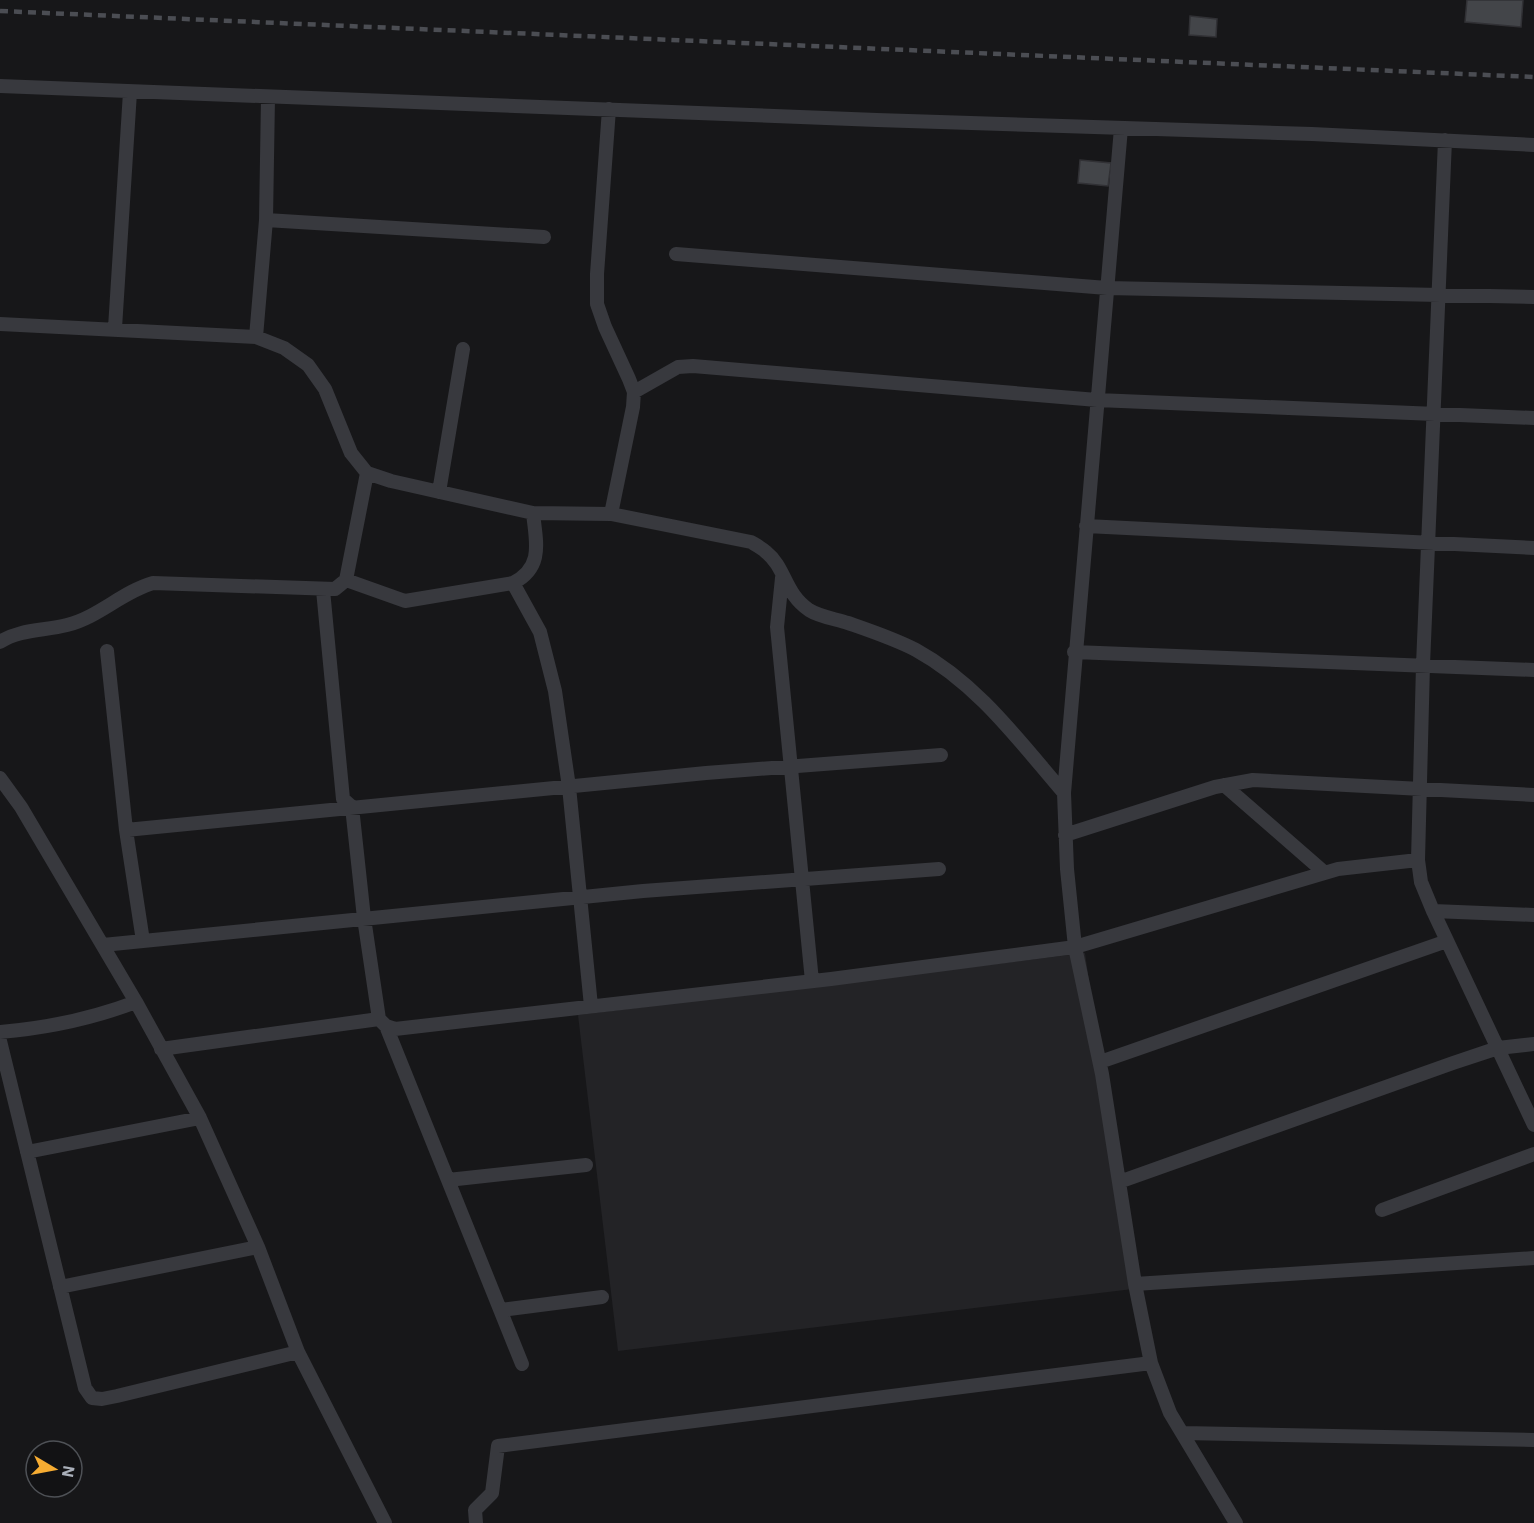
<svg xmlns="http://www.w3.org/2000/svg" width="1534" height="1523" font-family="'IBM Plex Sans',sans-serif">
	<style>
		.built { fill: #232326 }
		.building { fill: #434549; stroke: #313135; stroke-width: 1.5 }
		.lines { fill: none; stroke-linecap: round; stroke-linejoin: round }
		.street { stroke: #38393e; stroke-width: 14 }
		.rail { stroke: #4b4d53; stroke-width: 4.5; stroke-dasharray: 8 6; stroke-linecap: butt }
	</style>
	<rect width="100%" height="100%" fill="#171719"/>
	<!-- built -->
	<path class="built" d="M1085,953l48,336 -515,62 -40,-336z"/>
	<!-- building -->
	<path class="building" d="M1467,0h56l-2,27 -56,-5z
		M1190,16l27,3 -1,18 -27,-2z
		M1080,160l31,3 -3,23 -30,-3z"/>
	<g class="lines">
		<!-- street -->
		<path class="street" d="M0,86l877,34 435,14 222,11
			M609,109l-12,165v30l8,23 24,52 5,13 -1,15 -22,107
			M1121,128l-57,665 3,76 8,78 27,127 33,210 16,79 19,50 66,110
			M1445,140l-22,525 -5,195 3,22 12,29 101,214
			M266,220l278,17
			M676,254l431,34 427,9
			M0,324l256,13 28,11 24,17 17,24 26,64 16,20 24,8 142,32 78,1 140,28c5,3 11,6 15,10 20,16 18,41 43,58 11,7 27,9 39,13 23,8 47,16 68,27 62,34 103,91 148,143
			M115,328l15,-236
			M256,337l10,-117 2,-123
			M634,392l44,-25 15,-1 404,34 437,18
			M439,492l24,-143
			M1086,526l448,22
			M782,578l-5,49 35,354
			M346,580l59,21 108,-18c31,-16 23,-41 20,-70
			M513,583l27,49 15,59 14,96 22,219
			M323,590l20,209 9,8 12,111 15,101 7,7 9,3 436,-50 244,-32 263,-78 80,-9
			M0,642c20,-13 44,-11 67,-17 32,-8 55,-33 86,-42l182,6 11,-9 21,-107
			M107,651l19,179 17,111
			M1074,652l460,18
			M0,778l21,29 115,195 64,116 58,129 40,105 87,171
			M1224,785l101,88
			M126,830l580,-57 235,-18
			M1065,835l150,-48 38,-7 281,15
			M1433,911l101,4
			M103,945l540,-54 296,-22
			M386,1026l136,338
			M0,1032c48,-4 91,-13 136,-30
			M0,1041l85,347 7,10 10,1 15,-3 181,-44
			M161,1049l218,-30
			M1100,1062l347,-121
			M27,1152l173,-34
			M448,1180l138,-15
			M1119,1182l334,-119 45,-15 36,-4
			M1382,1210l152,-56
			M1135,1284l399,-26
			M60,1287l198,-40
			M501,1310l101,-13
			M1183,1433l351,7
			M476,1523l-1,-13 17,-17 6,-47 653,-83"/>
		<!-- rail -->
		<path class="rail" d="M0,11l1534,66"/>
	</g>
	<!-- north arrow -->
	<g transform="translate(54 1469) rotate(100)"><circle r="28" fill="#121214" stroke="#4e5156" stroke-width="1.5"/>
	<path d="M0-4.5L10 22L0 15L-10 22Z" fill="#f6ac32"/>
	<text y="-9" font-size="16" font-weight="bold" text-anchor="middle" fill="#a9afb9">N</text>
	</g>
</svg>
